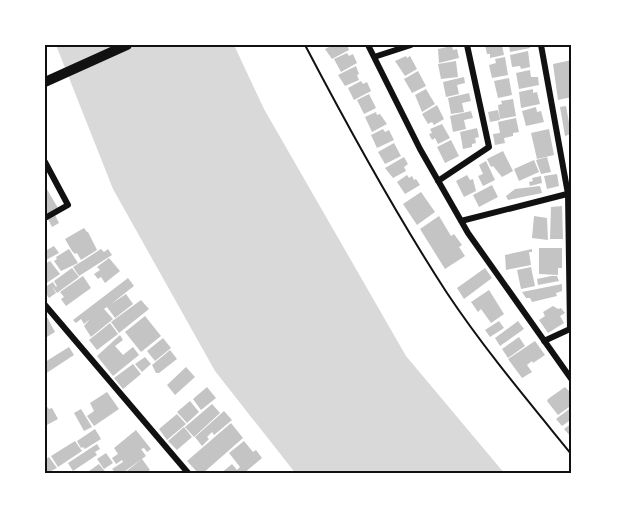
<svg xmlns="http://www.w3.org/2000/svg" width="617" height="519" font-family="Figtree,sans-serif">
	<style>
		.water { fill: #d9d9d9 }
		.building { fill: #c4c4c4 }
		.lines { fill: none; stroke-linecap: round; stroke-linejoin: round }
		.path { stroke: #111; stroke-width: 2 }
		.minor { stroke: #111; stroke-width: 6 }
		.tertiary { stroke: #111; stroke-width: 10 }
		.neatline { fill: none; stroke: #111; stroke-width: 2 }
	</style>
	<rect width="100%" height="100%" fill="#fff"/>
	<!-- water -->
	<path class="water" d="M56,45h178l30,64 142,247 99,118h-209l-81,-103 -102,-182z"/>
	<!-- building -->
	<path class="building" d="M333,45h14l2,5 -17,9 -7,-10z
		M485,45h17l2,10 -14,3v-4h-3z
		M509,45h21v3l-20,4z
		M452,46l1,4 4,-1 2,9 -20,5 -1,-14z
		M528,51l2,16 -9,2 -1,-3 -8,1 -2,-12z
		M347,53l2,3 4,-2 4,9 -16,9 -7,-13z
		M406,56l1,2 3,-2 7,13 -12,7 -10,-15z
		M505,57l3,18 -16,3 -3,-13 7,-2 -1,-4z
		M572,60v37l-14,3 -5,-36z
		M456,61l2,16 -17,2 -3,-15z
		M356,66l3,8 -2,1 2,5 -14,6 -7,-11z
		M530,70l1,7h7l1,8 -20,4 -3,-16z
		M418,71l8,15 -14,7 -8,-14z
		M464,77l1,6 -8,2 2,9 -13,3 -3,-15z
		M509,78l3,17 -14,3 -4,-17z
		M361,81l2,3 4,-2 4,9 -17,9 -6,-12z
		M426,89l9,15 -13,8 -7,-17z
		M533,89v4l4,-1 3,12 -19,4 -2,-16z
		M469,93l2,8 -9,2 2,9 -13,2 -3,-16z
		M369,94l7,14 -12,6 -7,-14z
		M513,99l3,17 -16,3 -2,-14 4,-1 -1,-3z
		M437,105l7,14 -10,6 -2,-3 -4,2 -6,-10z
		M566,106l5,28 -6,2 -5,-29z
		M536,107l1,5 4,-1 3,11 -18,4 -4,-15z
		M498,110l2,10 -10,2 -2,-10z
		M471,111l2,7 -9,2 2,9 -13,3 -3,-16z
		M376,112l1,3 3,-1 7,10 -15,8 -7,-15z
		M516,118l3,14 -6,1v3l-9,2 1,5 -10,2 -2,-11 7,-1 -2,-11z
		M442,124l8,14 -12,6 -3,-6 -3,2 -3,-6 3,-1 -2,-4z
		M477,128l2,9 -4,1 1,5 -4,1v3l-9,2 -3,-17z
		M383,129l2,3 4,-2 5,10 -17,8 -6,-13z
		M549,129l5,26 -17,4 -6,-26z
		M451,140l8,16 -14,7 -8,-16z
		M394,143l7,13 -16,8 -7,-12z
		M503,151l10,20 -11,6 -9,-11 -2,1 -4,-8z
		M404,157l4,7 -4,3 2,4 -13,7 -8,-10z
		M547,157l4,15 -10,2 -5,-14z
		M534,160l5,12 -20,9 -5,-12z
		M486,161l9,19 -12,6 -5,-10 5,-2 -4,-9z
		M557,174l2,12 -12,3 -3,-13z
		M407,175l2,3 3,-2 2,4 2,-1 4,6 -15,9 -8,-12z
		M467,175l3,5 3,-1 3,12 -12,6 -8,-16z
		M541,176l1,7 -12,3 -1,-4 4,-1 -1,-3z
		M492,185l6,12 -19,10 -6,-12z
		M45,186l13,22 -13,7z
		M540,186l2,7 -34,7 -2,-4 9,-7z
		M421,192l14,20 -18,13 -14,-21z
		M562,206l1,33h-13l1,-32z
		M55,215l4,8 -7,4 -4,-8z
		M439,216l12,20 3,-2 8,11 -3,2 6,9 -20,13 -25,-40z
		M534,216l13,2 1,22 -16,-2z
		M84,228l3,4h1l9,18 -16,10 -4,-7 -2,1 -3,-3 -7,-12z
		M54,246l5,7 -13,7 -1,-9z
		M539,248h23v20h-4v7l-19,-1z
		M69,249l9,14 -17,8 -7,-10 3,-2 -1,-2z
		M101,249l3,3 4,-3 4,6 -33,21 -6,-9z
		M532,249v3h-3l2,13 -25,5 -1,-15z
		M109,258l11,13 -15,12 -4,-6 -3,2 -4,-5 6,-4 -3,-3z
		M50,261l10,13 -15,10v-20z
		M531,267l4,19 -14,3 -4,-19z
		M72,268l7,9 -22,16 -5,-7 4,7 -7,5 -4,-6v-5l8,-5 3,5 1,-1 -3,-5z
		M485,268l7,10 -28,21 -7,-11z
		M83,276l8,12 -25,18 -5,-7 3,-2 -4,-5z
		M551,276h6l2,5 -21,4 -1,-6z
		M128,278l6,8 -23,18 15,-10 7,10 -18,14 -8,-11 -3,2 9,10 -22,18 -7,-11 6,-7 -6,5 -3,-5 -5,4 -3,-3z
		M562,284v7l-6,2 1,3 -25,6 -2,-4h-4l-4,-6z
		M489,290l15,24 -13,9 -10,-14 -3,3 -7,-10z
		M141,300l8,9 -30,24 -8,-11z
		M553,306l5,3 3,-1 4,5 -5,3 4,7 -16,10 -9,-13 6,-4 -2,-4z
		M145,316l16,20 -20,16 -16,-20z
		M47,317l8,15 -10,6v-20z
		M499,321l5,7 -14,9 -5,-7z
		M518,321l6,8 -24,17 -5,-8z
		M110,323l8,11 -21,16 -8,-10z
		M120,335l3,5 -8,6 8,9 10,-8 6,8 -26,21 -16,-20z
		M519,337l6,9 -17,12 -6,-9z
		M163,338l8,10 -16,13 -8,-10z
		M535,341l10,14 -12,8 -1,-2 -5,4 5,7 -10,6 -14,-19z
		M69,347l5,8 -29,19v-12z
		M170,350l7,9 -18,14h-3l-4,-8z
		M145,357l6,7 -9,8 -7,-8z
		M133,364l8,10 -18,15 -9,-11z
		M186,367l9,10 -20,18 -8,-10z
		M207,387l9,11 -15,12 -8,-11z
		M565,387l7,7v11l-14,10 -11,-14 1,-2z
		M107,392l12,17 -25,17 -7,-10 7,-5 -4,-8z
		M190,401l9,11 -12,11 -10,-11z
		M212,404l8,9 -26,24 -9,-10z
		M47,407l2,2 3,-1 6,11 -13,7v-18z
		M572,407v12l-10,7 -6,-7z
		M81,409l11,18 -8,4 -10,-18z
		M224,411l8,9 -18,15 -2,-3 -5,5 2,2 -7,7 -7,-9z
		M177,414l9,10 -19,16 -8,-11z
		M231,423l12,15 -41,36h-3l-12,-13z
		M572,423v12l-2,1 -6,-7z
		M184,427l8,10 -15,13 -9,-9z
		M95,429l6,10 -16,10 -2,-2 -2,1 -4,-7z
		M136,430l15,19 -4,3 -3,-4 -3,1 5,7 -25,18h-10l3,-3 -2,-2 11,-7 -1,-2 -6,4 -4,-6 6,-4 -4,-6z
		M75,441l7,10 -24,16 -7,-11z
		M244,441l9,11 3,-2 6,8 -19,16h-23l12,-10 5,6 3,-3 -11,-14z
		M97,444l3,5 -5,3 2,3 -24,16 -5,-8z
		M106,453l7,10 -9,6 -7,-10z
		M49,457l8,11 -12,6v-14z
		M142,459l8,11 -6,4h-21z
		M99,464l8,10h-16l-2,-3z"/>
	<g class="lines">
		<!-- path -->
		<path class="path" d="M305,45c44,84 90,168 142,248 38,57 82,109 125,162"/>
		<!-- minor -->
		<path class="minor" d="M368,45l52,104 48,84 104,147
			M541,45l27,149 2,135 -26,12
			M374,57l37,-12
			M45,162l23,43 -23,13
			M438,181l51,-34 -22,-102
			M461,221l110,-28
			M45,305l144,169"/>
		<!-- tertiary -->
		<path class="tertiary" d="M45,82l82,-37"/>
	</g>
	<!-- border -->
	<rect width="617" height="519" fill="none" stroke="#ffffff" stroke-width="93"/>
	<rect x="46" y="46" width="524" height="426" class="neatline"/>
</svg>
